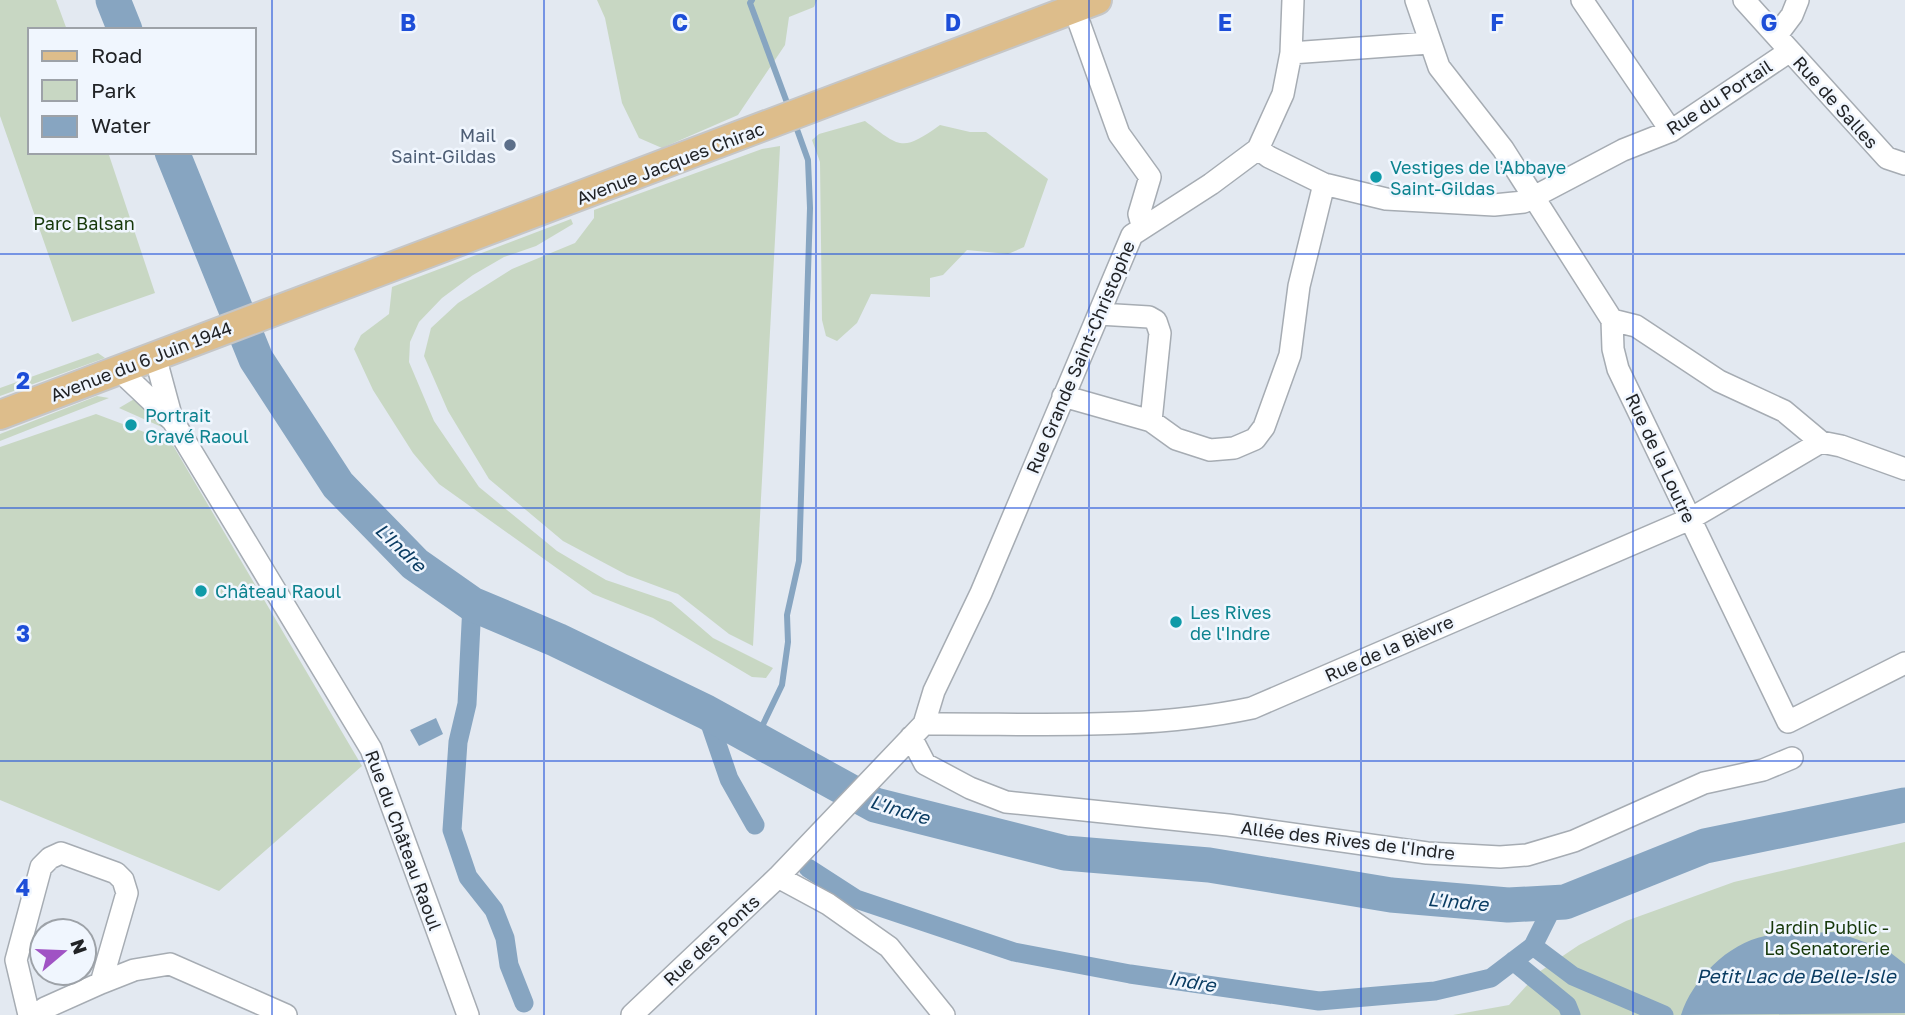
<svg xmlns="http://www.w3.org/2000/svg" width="1905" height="1015" font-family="'Golos Text',sans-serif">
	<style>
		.green { fill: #c8d7c3 }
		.water { fill: #87a5c1 }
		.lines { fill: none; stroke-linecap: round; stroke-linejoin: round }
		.stream { stroke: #87a5c1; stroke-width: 6 }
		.canal { stroke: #87a5c1; stroke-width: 19 }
		.river { stroke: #87a5c1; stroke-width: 35 }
		.minor-casing { stroke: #a6acb3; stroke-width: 24 }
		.major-casing { stroke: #c5c6c7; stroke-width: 32 }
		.minor { stroke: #fff; stroke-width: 21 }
		.major { stroke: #ddbd8b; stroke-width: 28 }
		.grid { fill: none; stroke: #1d4ed8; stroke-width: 2; stroke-opacity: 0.55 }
		.service-dot { fill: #5c6f8a; stroke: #f0f6fe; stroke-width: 2.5 }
		.culture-dot { fill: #0f9aa8; stroke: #f0f6fe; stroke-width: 2.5 }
		.labels { text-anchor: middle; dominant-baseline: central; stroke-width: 5; stroke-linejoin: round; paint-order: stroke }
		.street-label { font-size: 18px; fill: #212326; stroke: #f0f6fe }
		.service-label { font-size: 18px; fill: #4e5e75; stroke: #f0f6fe; text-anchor: end }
		.culture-label { font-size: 18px; fill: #0d838f; stroke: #f0f6fe; text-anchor: start }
		.park-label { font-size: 18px; fill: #17390b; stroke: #f0f6fe }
		.water-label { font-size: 19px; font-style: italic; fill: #0a3c62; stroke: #f0f6fe }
		.grid-label { font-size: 23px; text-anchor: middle; font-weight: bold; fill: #1d4ed8; stroke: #f0f6fe; stroke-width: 5; stroke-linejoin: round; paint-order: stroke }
	</style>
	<rect width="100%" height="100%" fill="#e3e9f1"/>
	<!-- green -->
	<path class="green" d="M0,0h56l11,30h-37v122h78l47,141 -83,29 -72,-206z
		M597,0h220l-3,7 -25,10 -4,28 -47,70 -76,33 -23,-10 -17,-35 -17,-85z
		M865,121c36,27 37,31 75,4l30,7h16l62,47 -24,68 -16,7 -41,-4 -24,25 -13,3v19l-59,-3 -14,29 -20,18 -11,-5 -4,-16 -2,-158 -8,-22 7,-6z
		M780,146v1l-27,499 -24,-12 -51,-40 -51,-19 -64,-34 -74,-62 -41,-68 -24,-55 7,-28 27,-25 54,-34 63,-26 19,-25v-8l168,-61z
		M571,219l2,5 -37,22 -32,11 -31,18 -31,23 -23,24 -9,20 -1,20 25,59 45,66 78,64 49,29 65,22 42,36 60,30 -7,10 -14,-1 -99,-59 -60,-24 -154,-110 -26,-31 -40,-63 -19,-41 7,-14 28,-21 3,-27z
		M98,353l7,5 -105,38v-8z
		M97,396l12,2 -109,43v-7z
		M136,398l37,34 -54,-24z
		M96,414l75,28 191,324 -143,125 -219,-91v-353z
		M1905,842v173h-452l56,-10 30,-33 40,-27 47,-24 108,-39z"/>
	<!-- water -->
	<path class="water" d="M436,718l7,16 -24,12 -9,-16z
		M1836,932l51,18 18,14v49l-224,2c11,-35 47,-72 84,-79 22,-4 48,-3 71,-4z"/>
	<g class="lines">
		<!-- stream -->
		<path class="stream" d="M752,0l-2,3 39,105
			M756,739l26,-54 6,-43 -1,-27 12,-54 11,-353 -2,-48 -14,-39"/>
		<!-- canal -->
		<path class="canal" d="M472,604l-5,100 -9,38 -6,88 16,47 26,33 11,28 4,27 15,38
			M706,712l23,67 26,46
			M808,868l48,31 158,53 116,22 189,27 116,-10 56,-13 42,-32 22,-44
			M1533,946l40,30 91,39
			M1513,961l54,44 4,10"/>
		<!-- river -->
		<path class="river" d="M113,0l12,30
			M172,152l84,207 82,126 77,79 57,40 85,36 149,72 169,93 190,48 144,12 182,30 117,10 57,-3 140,-56 200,-41"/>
		<!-- minor casing -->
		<g class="minor-casing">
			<path id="minor" d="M1071,0l48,134 31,43 -11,37 3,11
				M1416,0l23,67 64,82 109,171 1,29 5,20 170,353 117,-59
				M1582,0l89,131
				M1744,0l143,158 18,6
				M1777,35l15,-20 6,-15
				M1291,53l138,-10
				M1258,149l11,8 55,27 62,15 108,6 30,-3 99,-52 48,-19 119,-80
				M1099,314l50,3 7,4 4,12 -9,88
				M1612,320l24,6 83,55 65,30 37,31 20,4 64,23
				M155,356l17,63
				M119,370l54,51 198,328 97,266
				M1063,396l88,25 25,18 34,11 24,-2 21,-9 9,-12 26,-72 9,-69 25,-102
				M924,724c110,-1 219,7 328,-16l438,-189 131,-77
				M911,737l14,27 45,24 36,14 222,23 199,28 73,4 27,-2 47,-14 130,-58 59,-13 29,-12
				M778,877l50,27 61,43 55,68
				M101,983l33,-13 36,-6 116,51
				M29,1015l-13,-55 25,-93 9,-9 11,-5 55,20 7,7 4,13 -26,90 -56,25 -7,7
				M632,1015l146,-138 146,-153 10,-33 47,-98 151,-358 79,-51 47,-35 25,-55 8,-41 2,-53"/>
		</g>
		<!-- major casing -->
		<g class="major-casing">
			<path id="major" d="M0,415l1097,-415"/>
		</g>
		<!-- minor -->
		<use href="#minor" class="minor"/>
		<!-- major -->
		<use href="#major" class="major"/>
	</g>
	<!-- grid -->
	<path class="grid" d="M272,0v1015M544,0v1015M816,0v1015M1089,0v1015M1361,0v1015M1633,0v1015M0,254h1905M0,508h1905M0,761h1905"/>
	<!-- markers -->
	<circle class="service-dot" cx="510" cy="145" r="7"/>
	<g class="culture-dot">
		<circle cx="1376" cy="177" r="7"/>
		<circle cx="131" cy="425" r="7"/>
		<circle cx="201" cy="591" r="7"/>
		<circle cx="1176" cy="622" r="7"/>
	</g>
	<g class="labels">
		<!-- street labels -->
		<g class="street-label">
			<text transform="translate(1719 97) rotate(-33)">Rue du Portail</text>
			<text transform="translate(1836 102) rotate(48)">Rue de Salles</text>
			<text transform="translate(670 163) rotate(-21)">Avenue Jacques Chirac</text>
			<text transform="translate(1080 357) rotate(-67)">Rue Grande Saint-Christophe</text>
			<text transform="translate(141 361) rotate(-21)">Avenue du 6 Juin 1944</text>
			<text transform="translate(1661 458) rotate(65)">Rue de la Loutre</text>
			<text transform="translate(1389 648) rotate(-24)">Rue de la Bièvre</text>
			<text transform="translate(404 840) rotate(70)">Rue du Château Raoul</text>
			<text transform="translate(1348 840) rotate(7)">Allée des Rives de l'Indre</text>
			<text transform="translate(711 940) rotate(-43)">Rue des Ponts</text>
		</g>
		<!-- service labels -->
		<g class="service-label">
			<text x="496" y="135">Mail<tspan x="496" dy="21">Saint-Gildas</tspan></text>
		</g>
		<!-- culture labels -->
		<g class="culture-label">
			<text x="1390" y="167">Vestiges de l'Abbaye<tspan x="1390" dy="21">Saint-Gildas</tspan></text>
			<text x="145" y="415">Portrait<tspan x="145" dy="21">Gravé Raoul</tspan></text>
			<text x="215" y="591">Château Raoul</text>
			<text x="1190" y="612">Les Rives<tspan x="1190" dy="21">de l'Indre</tspan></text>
		</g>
		<!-- park labels -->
		<g class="park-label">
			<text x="84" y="223">Parc Balsan</text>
			<text x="1827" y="927">Jardin Public -<tspan x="1827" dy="21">La Senatorerie</tspan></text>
		</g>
		<!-- water labels -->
		<g class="water-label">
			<text transform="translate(401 547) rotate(43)">L'Indre</text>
			<text transform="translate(900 809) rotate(17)">L'Indre</text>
			<text transform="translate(1458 901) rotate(5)">L'Indre</text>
			<text x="1796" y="975">Petit Lac de Belle-Isle</text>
			<text transform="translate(1192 981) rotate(9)">Indre</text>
		</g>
	</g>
	<g class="grid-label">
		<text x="408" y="31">B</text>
		<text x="680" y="31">C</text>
		<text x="953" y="31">D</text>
		<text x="1225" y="31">E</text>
		<text x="1497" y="31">F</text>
		<text x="1769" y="31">G</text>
		<text x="23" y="389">2</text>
		<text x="23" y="642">3</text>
		<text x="23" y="896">4</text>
	</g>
	<!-- legend -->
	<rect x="28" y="28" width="228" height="126" fill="#f0f6fe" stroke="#9da2a8" stroke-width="2"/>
	<rect x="42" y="51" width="35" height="10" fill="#ddbd8b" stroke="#9da2a8" stroke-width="2"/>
	<text x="91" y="63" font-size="21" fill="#212326">Road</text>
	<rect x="42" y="80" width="35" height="21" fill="#c8d7c3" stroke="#9da2a8" stroke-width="2"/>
	<text x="91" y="98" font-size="21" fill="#212326">Park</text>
	<rect x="42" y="116" width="35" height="21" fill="#87a5c1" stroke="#9da2a8" stroke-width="2"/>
	<text x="91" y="133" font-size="21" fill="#212326">Water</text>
	<!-- north arrow -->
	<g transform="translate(63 952) rotate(71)"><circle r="33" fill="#f0f6fe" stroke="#9da2a8" stroke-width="2"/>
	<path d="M0-5L12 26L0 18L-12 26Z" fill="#a053c4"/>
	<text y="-10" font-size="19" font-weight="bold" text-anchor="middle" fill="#212326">N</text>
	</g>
</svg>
